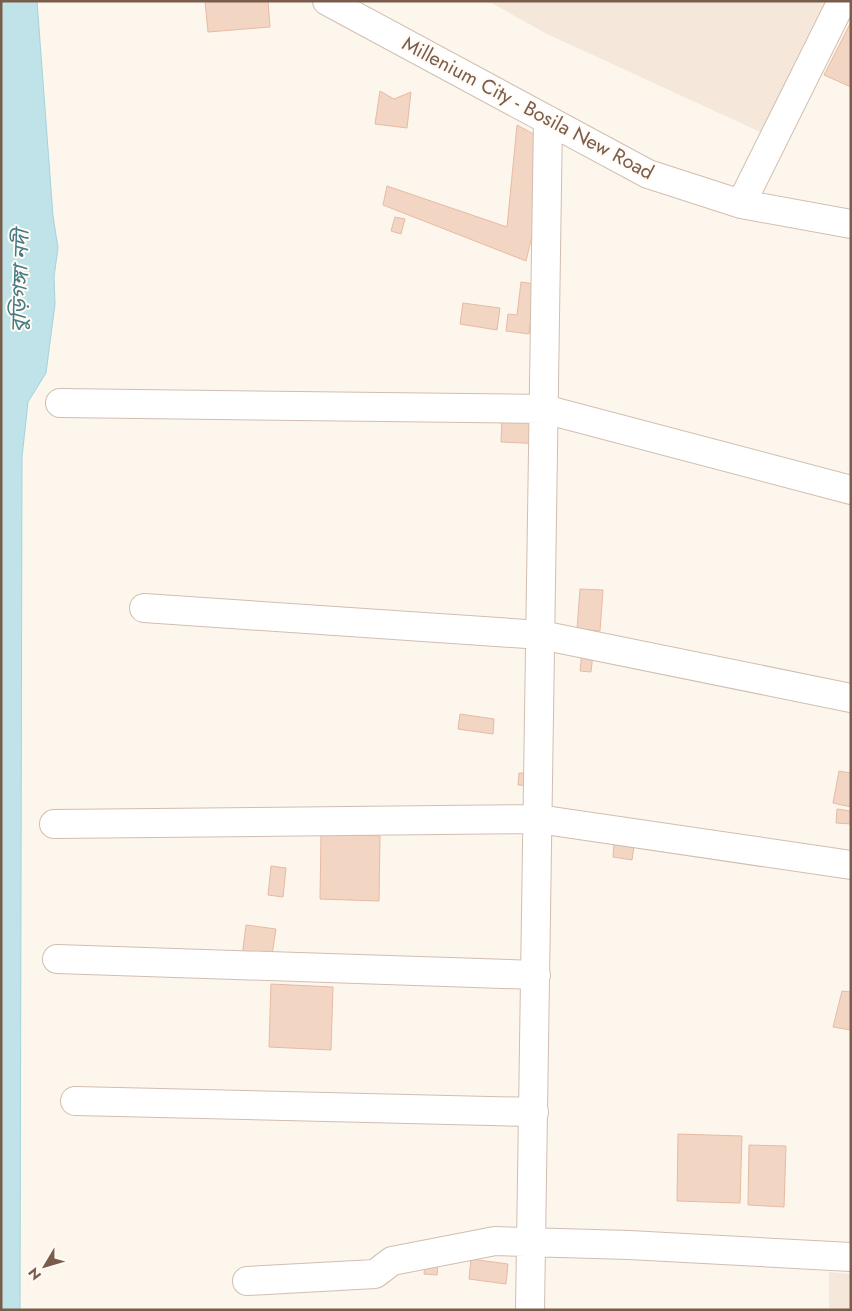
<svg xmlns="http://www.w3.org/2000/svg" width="852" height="1311" font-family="Jost,'Noto Sans Bengali',sans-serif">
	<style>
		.residential { fill: #f5e8da }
		.water { fill: #bfe3e8; stroke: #a5d3da }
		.building { fill: #f3d5c3; stroke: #e6bba3 }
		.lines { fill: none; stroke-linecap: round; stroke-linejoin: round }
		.minor-casing { stroke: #d1beb0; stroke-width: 30 }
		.minor { stroke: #fff; stroke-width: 28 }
		.labels { text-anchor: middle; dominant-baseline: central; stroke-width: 4; stroke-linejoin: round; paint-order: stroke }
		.street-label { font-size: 20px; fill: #7a5c4d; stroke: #fffaf3 }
		.water-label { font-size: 21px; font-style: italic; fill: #437c86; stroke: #fffaf3 }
	</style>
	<rect width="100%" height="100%" fill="#fdf6ec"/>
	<!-- residential -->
	<path class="residential" d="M488,1h342l-44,143 -239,-110z
		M829,1272l22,2v36h-22z"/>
	<!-- water -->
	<path class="water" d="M1,1h36l16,215 5,32 -4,29 1,27 -9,69 -18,29 -6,55 -2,853h-19z"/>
	<!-- building -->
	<path class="building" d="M205,1h63l2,26 -62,5z
		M851,22v65l-27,-12z
		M380,91l14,8 17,-7 -4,36 -32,-4z
		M517,125l37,20 -28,116 -143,-56 4,-19 120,41z
		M395,217l10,2 -4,15 -10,-3z
		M521,282l14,2 -6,50 -23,-3 2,-17 9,1z
		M463,303l37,5 -3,22 -37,-6z
		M502,417l42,3 -1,24 -42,-2z
		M580,589l23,1 -3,41 -23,-2z
		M582,652l11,2 -2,18 -11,-1z
		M460,714l34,5 -1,15 -35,-5z
		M839,771l12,2v34l-18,-4z
		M519,773h16l-1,13 -16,-1z
		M837,809l14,2v13l-15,-1z
		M321,834l59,2 -1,65 -59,-2z
		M614,843l20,3 -2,14 -19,-3z
		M271,866l15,2 -3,29 -15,-2z
		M246,925l30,4 -5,32 -29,-4z
		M271,984l62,3 -2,63 -62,-3z
		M842,991l9,1v38l-18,-3z
		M678,1134l64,2 -2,67 -63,-2z
		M749,1145l37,1 -2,61 -36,-2z
		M471,1259l37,5 -2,20 -37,-5z
		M425,1262l13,2 -1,11 -13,-1z"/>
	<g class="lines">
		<!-- minor casing -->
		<g class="minor-casing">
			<path id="minor" d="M327,1l321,173 93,30 110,20
				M741,204l101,-203
				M60,403l484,6 307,81
				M144,608l397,27 310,63
				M54,824l484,-5 313,46
				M57,959l479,16
				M75,1101l459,11
				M247,1281l128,-7 17,-13 103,-20 134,4 222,12
				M530,1310l18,-1190"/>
		</g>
		<!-- minor -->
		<use href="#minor" class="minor"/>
	</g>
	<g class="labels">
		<!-- street labels -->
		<g class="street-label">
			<text transform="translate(528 108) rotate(28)">Millenium City - Bosila New Road</text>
		</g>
		<!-- water labels -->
		<g class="water-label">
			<text transform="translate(20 281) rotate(-88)">বুড়িগঙ্গা নদী</text>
		</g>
	</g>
	<!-- border -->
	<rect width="852" height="1311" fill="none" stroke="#7a5c4d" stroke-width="5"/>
	<!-- north arrow -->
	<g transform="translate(45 1266) rotate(232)" stroke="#fffaf3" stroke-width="4" paint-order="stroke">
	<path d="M0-4L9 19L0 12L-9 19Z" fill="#7a5c4d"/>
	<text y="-8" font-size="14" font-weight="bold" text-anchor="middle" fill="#7a5c4d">N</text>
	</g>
</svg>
